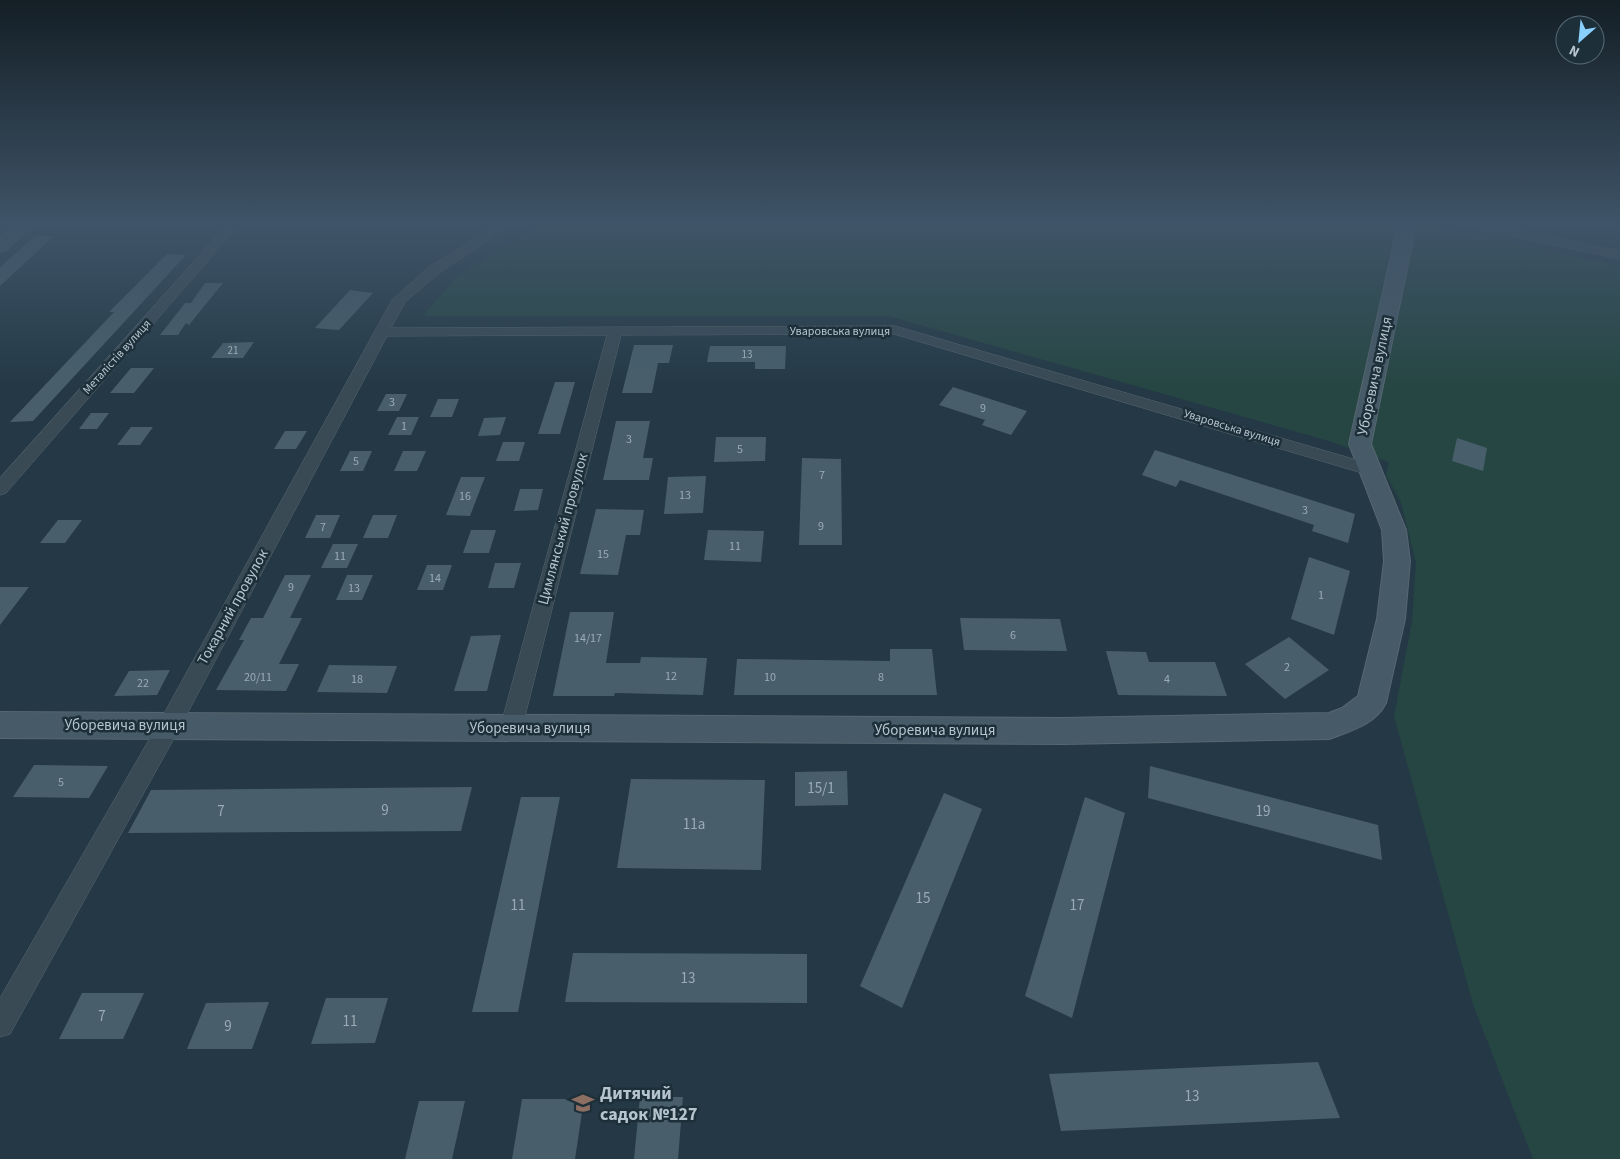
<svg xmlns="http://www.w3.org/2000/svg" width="1620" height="1159" font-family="'Source Sans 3',sans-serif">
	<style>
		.green { fill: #264643 }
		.building { fill: #485f6b }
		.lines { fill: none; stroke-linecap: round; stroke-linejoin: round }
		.street-casing { stroke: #576771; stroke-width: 1 }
		.secondary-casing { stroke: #576771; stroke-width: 2 }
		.street { fill: #394a54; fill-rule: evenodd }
		.secondary { fill: #465a67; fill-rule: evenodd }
		.labels { text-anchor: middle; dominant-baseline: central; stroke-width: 5; stroke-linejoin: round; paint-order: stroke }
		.far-number-label { font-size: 11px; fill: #9aabb5 }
		.far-street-label { font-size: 12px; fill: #b6c4ce; stroke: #1d2f39 }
		.number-label { font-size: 12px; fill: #9aabb5 }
		.street-label { font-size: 15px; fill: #b6c4ce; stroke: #1d2f39 }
		.near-number-label { font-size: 15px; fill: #9aabb5 }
		.near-poi-label { font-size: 18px; font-weight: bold; fill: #b6c4ce; stroke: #1d2f39; text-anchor: start }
	</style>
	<rect width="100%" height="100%" fill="#243945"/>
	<!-- green -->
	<path class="green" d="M540,225h888l192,41v893h-87l-60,-155 -79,-288 18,-94 4,-59 -15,-61 -15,-27 3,-13 -60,-21 -440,-125h-466l34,-40z"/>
	<!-- building -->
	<path class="building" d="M35,236h19l-54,50v-19z
		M167,254l19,1 -153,166 -23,1 104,-110h-5z
		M205,283h18l-34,42 -3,-2 -8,12h-18l25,-32h6z
		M350,290l23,3 -34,37 -24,-2z
		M254,342l-11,16h-32l12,-15z
		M634,345h39l-4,18h-11l-6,30h-30z
		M710,346h76l-1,23h-30v-7h-48z
		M131,368h23l-20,25h-24z
		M555,382h20l-15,52h-22z
		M953,387l74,24 -16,24 -29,-10 3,-5 -46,-15z
		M386,394h21l-8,17h-22z
		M438,399h21l-7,18h-22z
		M91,413h18l-12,16h-18z
		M397,417h22l-8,18h-23z
		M506,417l-6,18 -22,1 6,-18z
		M616,421h34l-7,37h10l-4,22h-46z
		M131,427h22l-13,18h-23z
		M285,431h22l-11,18h-22z
		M716,437h50l-1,24 -51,1z
		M1457,438l30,10 -4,23 -31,-10z
		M503,442h22l-6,19h-23z
		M1155,450l200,64 -7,29 -36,-12 2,-6 -134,-45 -4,7 -34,-12z
		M350,451h22l-9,20h-23z
		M403,451h23l-9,20h-23z
		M802,458l39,1 1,86h-43z
		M706,476l-3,37 -39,1 4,-37z
		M461,477h24l-15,39 -24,-1z
		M520,489h23l-5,21 -24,1z
		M596,509l48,1 -4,25h-14l-8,40 -38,-1z
		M316,515h24l-10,23h-25z
		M373,515h24l-9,23h-25z
		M58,520h24l-17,23h-25z
		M471,530h25l-7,23h-26z
		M708,530l56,1 -3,31 -57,-2z
		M333,544h25l-11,24h-26z
		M1309,557l41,14 -16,64 -43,-16z
		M495,563h26l-7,25h-26z
		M427,565h25l-9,25h-26z
		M285,575h26l-21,43h12l-23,46h20l-13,27 -70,-1 28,-50h-5l12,-22h12z
		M347,575h26l-11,25h-26z
		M0,587h29l-29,38z
		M570,612h44l-8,51h34l1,-6 66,1 -4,37 -88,-2 -1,3h-61z
		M960,618l100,1 7,32 -103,-1z
		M501,635l-14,56h-33l17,-55z
		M1289,637l40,33 -44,29 -40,-35z
		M890,649h42l5,46h-203l3,-36 153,2z
		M1106,651l40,1 3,10h66l12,34 -109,-1z
		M329,665l68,1 -10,27 -70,-1z
		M170,670l-13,25 -43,1 15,-25z
		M34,765l74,1 -19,32 -76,-1z
		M1150,766l228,59 4,35 -234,-62z
		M847,771l1,34 -53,1v-34z
		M631,779l134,1 -4,90 -144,-2z
		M472,787l-11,44 -333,2 23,-43z
		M944,793l38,16 -80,199 -42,-22z
		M521,797h39l-42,215h-46z
		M1085,797l40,16 -53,205 -47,-22z
		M573,953l234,1v49l-242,-1z
		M82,993h62l-21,46h-64z
		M326,998h62l-13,45 -64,1z
		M269,1002l-17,47h-65l19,-46z
		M1318,1062l22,56 -279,13 -12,-57z
		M640,1097h43l-5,62h-44z
		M522,1099h62l-9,60h-63z
		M419,1101h46l-13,58h-47z"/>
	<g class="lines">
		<!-- street casing -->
		<g class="street-casing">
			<path id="street" d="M227,225h12l-233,268 -6,2v-17z
				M496,225h14l-72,49 -33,28 -14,26 504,-2 479,139 2,4 -2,4h-12l-468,-139 -273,1 -99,393 -3,7 -8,2 -8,-2 -3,-7 107,-393 -220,1 -210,397 -167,301 -10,3v-39l161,-279 231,-419 36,-32z
				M1471,225h23l126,26v8l-143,-30z"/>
		</g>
		<!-- secondary casing -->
		<g class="secondary-casing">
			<path id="secondary" d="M14,225h19l-27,25 -6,1v-14z
				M1398,225h18l-45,219 35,86 4,31 -5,58 -19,84c-11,22 -36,28 -57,36l-265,5 -1064,-6v-26l1064,6 265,-5 13,-5 16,-12 19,-77 7,-58 -2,-31 -33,-86z"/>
		</g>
		<!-- street -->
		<use href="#street" class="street"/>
		<!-- secondary -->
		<use href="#secondary" class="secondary"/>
	</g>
	<!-- sky -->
	<linearGradient id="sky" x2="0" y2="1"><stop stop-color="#141f26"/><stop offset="0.58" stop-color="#3f5468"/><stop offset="1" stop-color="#3f5468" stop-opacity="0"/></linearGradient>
	<rect width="1620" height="387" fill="url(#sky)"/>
	<!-- icons -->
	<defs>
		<g id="school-bare" transform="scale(1.725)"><path d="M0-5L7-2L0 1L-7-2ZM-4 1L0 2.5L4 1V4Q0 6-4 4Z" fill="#8d6e63" stroke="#1d2f39" stroke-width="2.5" paint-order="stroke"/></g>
	</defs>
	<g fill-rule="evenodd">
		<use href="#school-bare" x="583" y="1103"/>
	</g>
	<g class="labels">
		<!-- far-number labels -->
		<g class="far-number-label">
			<text x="233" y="350">21</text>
			<text x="747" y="354">13</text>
		</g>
		<!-- far-street labels -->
		<g class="far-street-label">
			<text x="840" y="331">Уваровська вулиця</text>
			<text transform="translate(117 357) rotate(-48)">Металістів вулиця</text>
			<text transform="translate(1232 428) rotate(17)">Уваровська вулиця</text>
		</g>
		<!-- number labels -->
		<g class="number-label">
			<text x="392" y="402">3</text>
			<text x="983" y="408">9</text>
			<text x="404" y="426">1</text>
			<text x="629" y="439">3</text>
			<text x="740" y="449">5</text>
			<text x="356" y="461">5</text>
			<text x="822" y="475">7</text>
			<text x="685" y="495">13</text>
			<text x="465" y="496">16</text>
			<text x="1305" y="510">3</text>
			<text x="821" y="526">9</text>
			<text x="323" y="527">7</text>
			<text x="735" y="546">11</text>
			<text x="603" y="554">15</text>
			<text x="340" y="556">11</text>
			<text x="435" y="578">14</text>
			<text x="291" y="587">9</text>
			<text x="354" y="588">13</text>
			<text x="1321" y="595">1</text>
			<text x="1013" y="635">6</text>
			<text x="588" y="638">14/17</text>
			<text x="1287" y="667">2</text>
			<text x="671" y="676">12</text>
			<text x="258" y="677">20/11</text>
			<text x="770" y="677">10</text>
			<text x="881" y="677">8</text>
			<text x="357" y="679">18</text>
			<text x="1167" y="679">4</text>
			<text x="143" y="683">22</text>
			<text x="61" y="782">5</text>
		</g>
		<!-- street labels -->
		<g class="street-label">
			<text transform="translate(1375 376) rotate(-78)">Уборевича вулиця</text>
			<text transform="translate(563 529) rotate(-75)">Цимлянський провулок</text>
			<text transform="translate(233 607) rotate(-61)">Токарний провулок</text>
			<text x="125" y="725">Уборевича вулиця</text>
			<text x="530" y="728">Уборевича вулиця</text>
			<text x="935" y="730">Уборевича вулиця</text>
		</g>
		<!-- near-number labels -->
		<g class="near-number-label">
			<text x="821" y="788">15/1</text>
			<text x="385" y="810">9</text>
			<text x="221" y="811">7</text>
			<text x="1263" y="811">19</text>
			<text x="694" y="824">11а</text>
			<text x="923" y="898">15</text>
			<text x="518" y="905">11</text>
			<text x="1077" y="905">17</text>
			<text x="688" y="978">13</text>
			<text x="102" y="1016">7</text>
			<text x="350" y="1021">11</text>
			<text x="228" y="1026">9</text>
			<text x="1192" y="1096">13</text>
		</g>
		<!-- near-poi labels -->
		<g class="near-poi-label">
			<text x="600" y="1093">Дитячий<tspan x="600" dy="21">садок №127</tspan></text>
		</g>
	</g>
	<!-- north arrow -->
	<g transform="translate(1580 40) rotate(207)"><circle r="24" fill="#1d2f39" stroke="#5a6b75"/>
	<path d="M0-4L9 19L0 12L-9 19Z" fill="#8ad0ff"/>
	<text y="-8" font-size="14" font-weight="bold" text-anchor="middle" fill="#b6c4ce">N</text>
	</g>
</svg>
